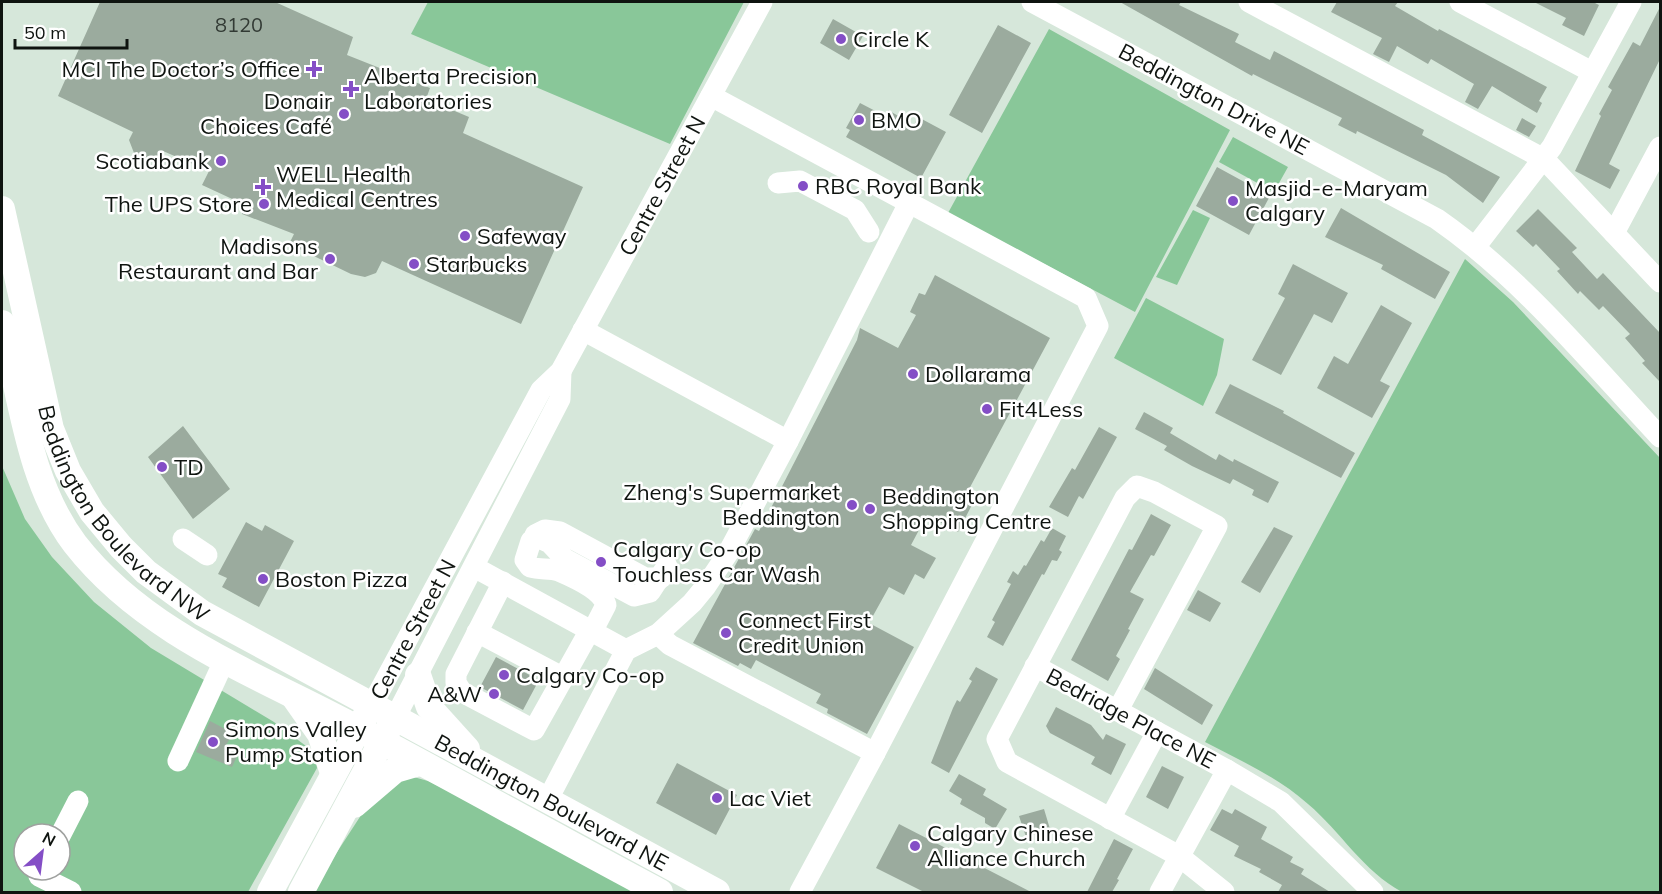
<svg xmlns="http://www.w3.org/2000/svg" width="1662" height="894" font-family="Mulish,sans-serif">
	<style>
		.green { fill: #89c799; fill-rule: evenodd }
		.building { fill: #9bab9e }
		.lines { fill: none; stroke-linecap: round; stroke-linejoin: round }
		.minor { stroke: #fff; stroke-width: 21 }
		.major { stroke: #fff; stroke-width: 26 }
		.poi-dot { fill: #844ec6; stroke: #fff; stroke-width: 2 }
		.labels { text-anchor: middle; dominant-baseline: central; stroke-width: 5; stroke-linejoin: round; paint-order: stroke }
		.number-label { font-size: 20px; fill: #323a34 }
		.poi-label { font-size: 22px; fill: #0f1410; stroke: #fff; text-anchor: start }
		.street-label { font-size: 22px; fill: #0f1410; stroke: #fff }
	</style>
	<rect width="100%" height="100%" fill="#d6e7da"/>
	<!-- green -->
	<path class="green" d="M428,2h316l-74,142 -259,-110z
		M1049,29l181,101 -95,182 -187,-99z
		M1233,137l55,30 -14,25 -55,-30z
		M1193,210l17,8 -33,67 -21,-8z
		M1465,259l48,43 147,156v434h-258c-39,-21 -61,-60 -94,-88 -30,-27 -67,-43 -103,-62z
		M1146,298l78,41 -7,36 -14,31 -89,-48z
		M2,466l23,53 27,38 42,45 57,46 123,74 40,30 3,16 -69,124h-246zM24,834h36v36h-36z
		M410,776l18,5 31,15 179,96h-327l58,-89 20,-19z"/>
	<!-- building -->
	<path class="building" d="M100,2h175l78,35 -6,18 83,33 -4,11 43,18 -6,16 120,54 -62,137 -139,-63 -6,12 -11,4 -14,-3 -62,-30 5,-10 -52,-20 1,-10 -41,-19 7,-14 -46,-20 -5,6 -10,4 -7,-3 -7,-5 -5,-13 4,-8 -75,-36z
		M1120,2h61l-2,3 60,29 -4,8 35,18 4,-9 150,79 -2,5 78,42 -17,26 -37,-28 -89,-44 -1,3 -18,-9 4,-7 -89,-44 -1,2z
		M1337,2h61l-3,4 43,25 1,-2 108,58 -8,14 3,2 -5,10 -45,-27 -14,23 -13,-7 9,-18 -43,-25 -3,5 -31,-18 -8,16 -16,-8 9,-16 -51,-26z
		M1534,2h59l6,3 -15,31 -22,-11 4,-7z
		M1660,7v52l-51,105 11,6 -10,19 -35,-18 26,-55 -2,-2 13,-24 -4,-3 25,-45 7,4z
		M833,19l30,17 -14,24 -29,-17z
		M998,25l33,18 -49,90 -33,-18z
		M860,103l25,13 3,-6 26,15 4,-8 28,15 -25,46 -75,-41 4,-7 -4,-2z
		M1522,118l14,8 -7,11 -13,-7z
		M1217,167l53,29 -21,39 -53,-29z
		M1341,208l109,64 -15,27 -54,-30 2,-4 -58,-28z
		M1538,209l39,39 -5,4 25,27 6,-6 57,60v49l-18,-19 3,-2 -20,-23 5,-4 -27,-28 -4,4 -19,-19 -2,3 -21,-23 3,-2 -24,-25 -3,3 -17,-16z
		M1293,264l55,29 -16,30 -18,-9 -33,61 -29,-15 33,-62 -7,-4z
		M935,275l115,63 -82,153 9,4 -19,37 -31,-17 -16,30 25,13 -12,21 -9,-5 -11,21 -15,-8 -20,36 45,24 -47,87 -40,-21 1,-4 -12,-6 5,-9 -65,-34 -5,9 -11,-6 -2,3 -45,-23 62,-114 4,2 14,-27 84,-164 3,-12 38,20 18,-33 -6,-3 9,-19 6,2z
		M1381,305l31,18 -32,58 10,5 -18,32 -55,-30 17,-32 14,8z
		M1230,384l54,27 -1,2 72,40 -14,25 -126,-65z
		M1144,412l29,16 -3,5 46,27 3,-6 14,8 1,-3 45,23 -11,21 -16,-8 2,-5 -21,-11 -3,5 -38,-18 -28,-16 3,-4 -32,-17z
		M183,426l47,63 -37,30 -45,-62z
		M1099,427l18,10 -34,62 -4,-3 -11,21 -19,-10 23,-39 3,2z
		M1151,514l20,11 -17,31 -3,-1 -21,37 14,7 -16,30 2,1 -14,26 4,3 -12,22 -37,-21 58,-111 3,1z
		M246,522l16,9 3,-6 29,16 -35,66 -37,-20 5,-9 -9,-4z
		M1274,527l19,9 -33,57 -19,-11z
		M1052,528l14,8 -7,14 3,2 -5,9 -5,-1 -8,15 -2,-1 -39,72 -16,-9 8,-15 -3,-2 19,-36 -4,-2 6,-11 5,4 6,-10 2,1 15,-26 3,2z
		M1198,590l23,13 -11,19 -23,-12z
		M496,657l43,23 -16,30 -43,-23z
		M976,667l22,12 -49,94 -18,-10 22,-55 4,-8 3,2 12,-21 -3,-2z
		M1155,668l58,37 -11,20 -58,-36z
		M1056,707l35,18 12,15 3,-6 20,10 -15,31 -20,-11 4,-7 -45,-24 -4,-7z
		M210,721l23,12 -8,14 13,7 -6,13 -36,-15z
		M677,763l60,32 -21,40 -60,-32z
		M1162,766l22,11 -16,32 -22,-12z
		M959,774l27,15 -3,6 24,14 -12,20 -10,-6v-5l-25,-14 2,-5 -13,-8z
		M1044,809l6,20 -24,8 -7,-21z
		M1222,809l10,5 3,-5 32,18 -6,12 32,18 -3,5 14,7 -3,5 29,18h-52l4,-7 -23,-13 2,-3 -27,-13 5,-10 -29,-16z
		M899,824l132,68h-107l-48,-24z
		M1114,839l19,10 -16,30 2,1 -7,12h-25z"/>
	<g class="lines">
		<!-- minor -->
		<g class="minor">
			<path d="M1032,2l405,217c85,59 153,143 223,218"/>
			<path d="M1249,2l295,157 116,123"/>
			<path d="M1460,2l132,70"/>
			<path d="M711,96l375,202 12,28 -223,427"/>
			<path d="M778,183l22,-2 55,29 14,22"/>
			<path d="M1614,233l46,-86"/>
			<path d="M1476,246l76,-99 79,-145"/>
			<path d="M788,441l121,-238"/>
			<path d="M535,535l10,-5 15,2 85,46h16"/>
			<path d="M183,539l24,16"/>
			<path d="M474,567l152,83"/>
			<path d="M503,582l-47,92v9l6,9 72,38 56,-100"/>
			<path d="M477,632l87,46"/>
			<path d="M592,632l14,-27c-4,-15 -33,-28 -47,-34 -9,-3 -19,-1 -29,-4l-5,-7 6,-19 8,-3 11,5 15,16 69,37 16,-4 17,-26"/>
			<path d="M658,634l12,11 205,108 -75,139"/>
			<path d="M1035,666l192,104"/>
			<path id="s1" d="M372,705l169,-315 20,-19 201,-369"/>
			<path d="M1118,710l99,-184 -63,-34 -17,-6 -12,12 -128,241 10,23 172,94 45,36"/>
			<path d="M395,718l165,-319 1,-28"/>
			<path d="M178,761l47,-102"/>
			<path d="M547,801l79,-151 32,-16 34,-31 14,-17 22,-33 60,-112 -205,-111"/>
			<path d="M1110,819l47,-87"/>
			<path d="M60,836l18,-35"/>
			<path d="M39,876l32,16"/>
			<path d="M1160,892l67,-122 54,32 92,90"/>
		</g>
		<!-- major -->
		<g class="major">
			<path id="s2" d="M2,209l49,220 17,42 24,41 29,35 25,25 56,41 515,279"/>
			<path d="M2,323c19,73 26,159 73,221 70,90 183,131 280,183 102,54 203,111 305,165"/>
			<path d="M418,675l11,32 38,42"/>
			<path d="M294,697l26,37 13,39"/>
			<path d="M354,805l41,-35 24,-7"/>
			<path d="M270,892l97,-179"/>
			<path d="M301,892l89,-166"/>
		</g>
	</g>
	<!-- markers -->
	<g class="poi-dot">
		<circle cx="841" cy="39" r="6"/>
		<path d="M311 60h6v6h6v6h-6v6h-6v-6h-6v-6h6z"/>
		<path d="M348 80h6v6h6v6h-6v6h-6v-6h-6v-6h6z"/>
		<circle cx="344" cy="114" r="6"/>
		<circle cx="859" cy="120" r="6"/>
		<circle cx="221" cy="161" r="6"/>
		<circle cx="803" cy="186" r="6"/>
		<path d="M260 178h6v6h6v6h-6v6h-6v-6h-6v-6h6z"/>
		<circle cx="1233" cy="201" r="6"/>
		<circle cx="264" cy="204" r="6"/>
		<circle cx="465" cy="236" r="6"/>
		<circle cx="330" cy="259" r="6"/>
		<circle cx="414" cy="264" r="6"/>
		<circle cx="913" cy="374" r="6"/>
		<circle cx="987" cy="409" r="6"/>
		<circle cx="162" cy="467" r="6"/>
		<circle cx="852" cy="505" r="6"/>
		<circle cx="870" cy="509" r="6"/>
		<circle cx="601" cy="562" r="6"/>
		<circle cx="263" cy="579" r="6"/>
		<circle cx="726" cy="633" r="6"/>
		<circle cx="504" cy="675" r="6"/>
		<circle cx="494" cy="694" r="6"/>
		<circle cx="213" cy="742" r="6"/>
		<circle cx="717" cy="798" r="6"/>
		<circle cx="915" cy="846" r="6"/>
	</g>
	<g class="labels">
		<!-- number labels -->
		<g class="number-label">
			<text x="239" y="24">8120</text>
		</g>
		<!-- poi labels -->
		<g class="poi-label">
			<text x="853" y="39">Circle K</text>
			<text x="300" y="69" text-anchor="end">MCI The Doctor’s Office</text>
			<text x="364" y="76">Alberta Precision<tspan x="364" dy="25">Laboratories</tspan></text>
			<text x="332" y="101" text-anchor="end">Donair<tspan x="332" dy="25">Choices Café</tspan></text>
			<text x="871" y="120">BMO</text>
			<text x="209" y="161" text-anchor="end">Scotiabank</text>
			<text x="276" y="174">WELL Health<tspan x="276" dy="25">Medical Centres</tspan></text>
			<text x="815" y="186">RBC Royal Bank</text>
			<text x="1245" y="188">Masjid-e-Maryam<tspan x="1245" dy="25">Calgary</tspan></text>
			<text x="252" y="204" text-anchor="end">The UPS Store</text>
			<text x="477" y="236">Safeway</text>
			<text x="318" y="246" text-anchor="end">Madisons<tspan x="318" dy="25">Restaurant and Bar</tspan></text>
			<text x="426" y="264">Starbucks</text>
			<text x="925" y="374">Dollarama</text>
			<text x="999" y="409">Fit4Less</text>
			<text x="174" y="467">TD</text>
			<text x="840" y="492" text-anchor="end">Zheng's Supermarket<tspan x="840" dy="25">Beddington</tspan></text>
			<text x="882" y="496">Beddington<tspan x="882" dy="25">Shopping Centre</tspan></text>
			<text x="613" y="549">Calgary Co-op<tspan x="613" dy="25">Touchless Car Wash</tspan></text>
			<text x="275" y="579">Boston Pizza</text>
			<text x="738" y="620">Connect First<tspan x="738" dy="25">Credit Union</tspan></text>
			<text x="516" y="675">Calgary Co-op</text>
			<text x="482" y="694" text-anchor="end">A&amp;W</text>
			<text x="225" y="729">Simons Valley<tspan x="225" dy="25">Pump Station</tspan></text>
			<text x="729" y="798">Lac Viet</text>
			<text x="927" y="833">Calgary Chinese<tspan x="927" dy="25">Alliance Church</tspan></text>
		</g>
		<!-- street labels -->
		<g class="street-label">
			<text transform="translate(1214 99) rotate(28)">Beddington Drive NE</text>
			<text stroke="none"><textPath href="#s1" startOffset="596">Centre Street N</textPath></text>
			<text stroke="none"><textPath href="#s2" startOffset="338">Beddington Boulevard NW</textPath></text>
			<text stroke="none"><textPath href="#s1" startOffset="86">Centre Street N</textPath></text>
			<text transform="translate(1131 718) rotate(28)">Bedridge Place NE</text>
			<text stroke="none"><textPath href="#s2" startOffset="866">Beddington Boulevard NE</textPath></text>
		</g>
	</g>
	<!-- border -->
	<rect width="1662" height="894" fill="none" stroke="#0f1410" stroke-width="6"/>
	<!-- north arrow -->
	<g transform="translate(42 852) rotate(28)"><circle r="28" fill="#ffffff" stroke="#9fa19f" stroke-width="1.5"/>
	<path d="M0-4.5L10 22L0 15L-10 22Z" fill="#844ec6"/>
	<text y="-9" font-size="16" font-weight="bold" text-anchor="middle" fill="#0f1410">N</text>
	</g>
	<!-- scale -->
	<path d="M15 39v9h112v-9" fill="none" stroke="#0f1410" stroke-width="3"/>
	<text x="24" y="39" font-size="18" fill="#0f1410" stroke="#ffffff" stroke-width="4.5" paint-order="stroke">50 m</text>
</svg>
